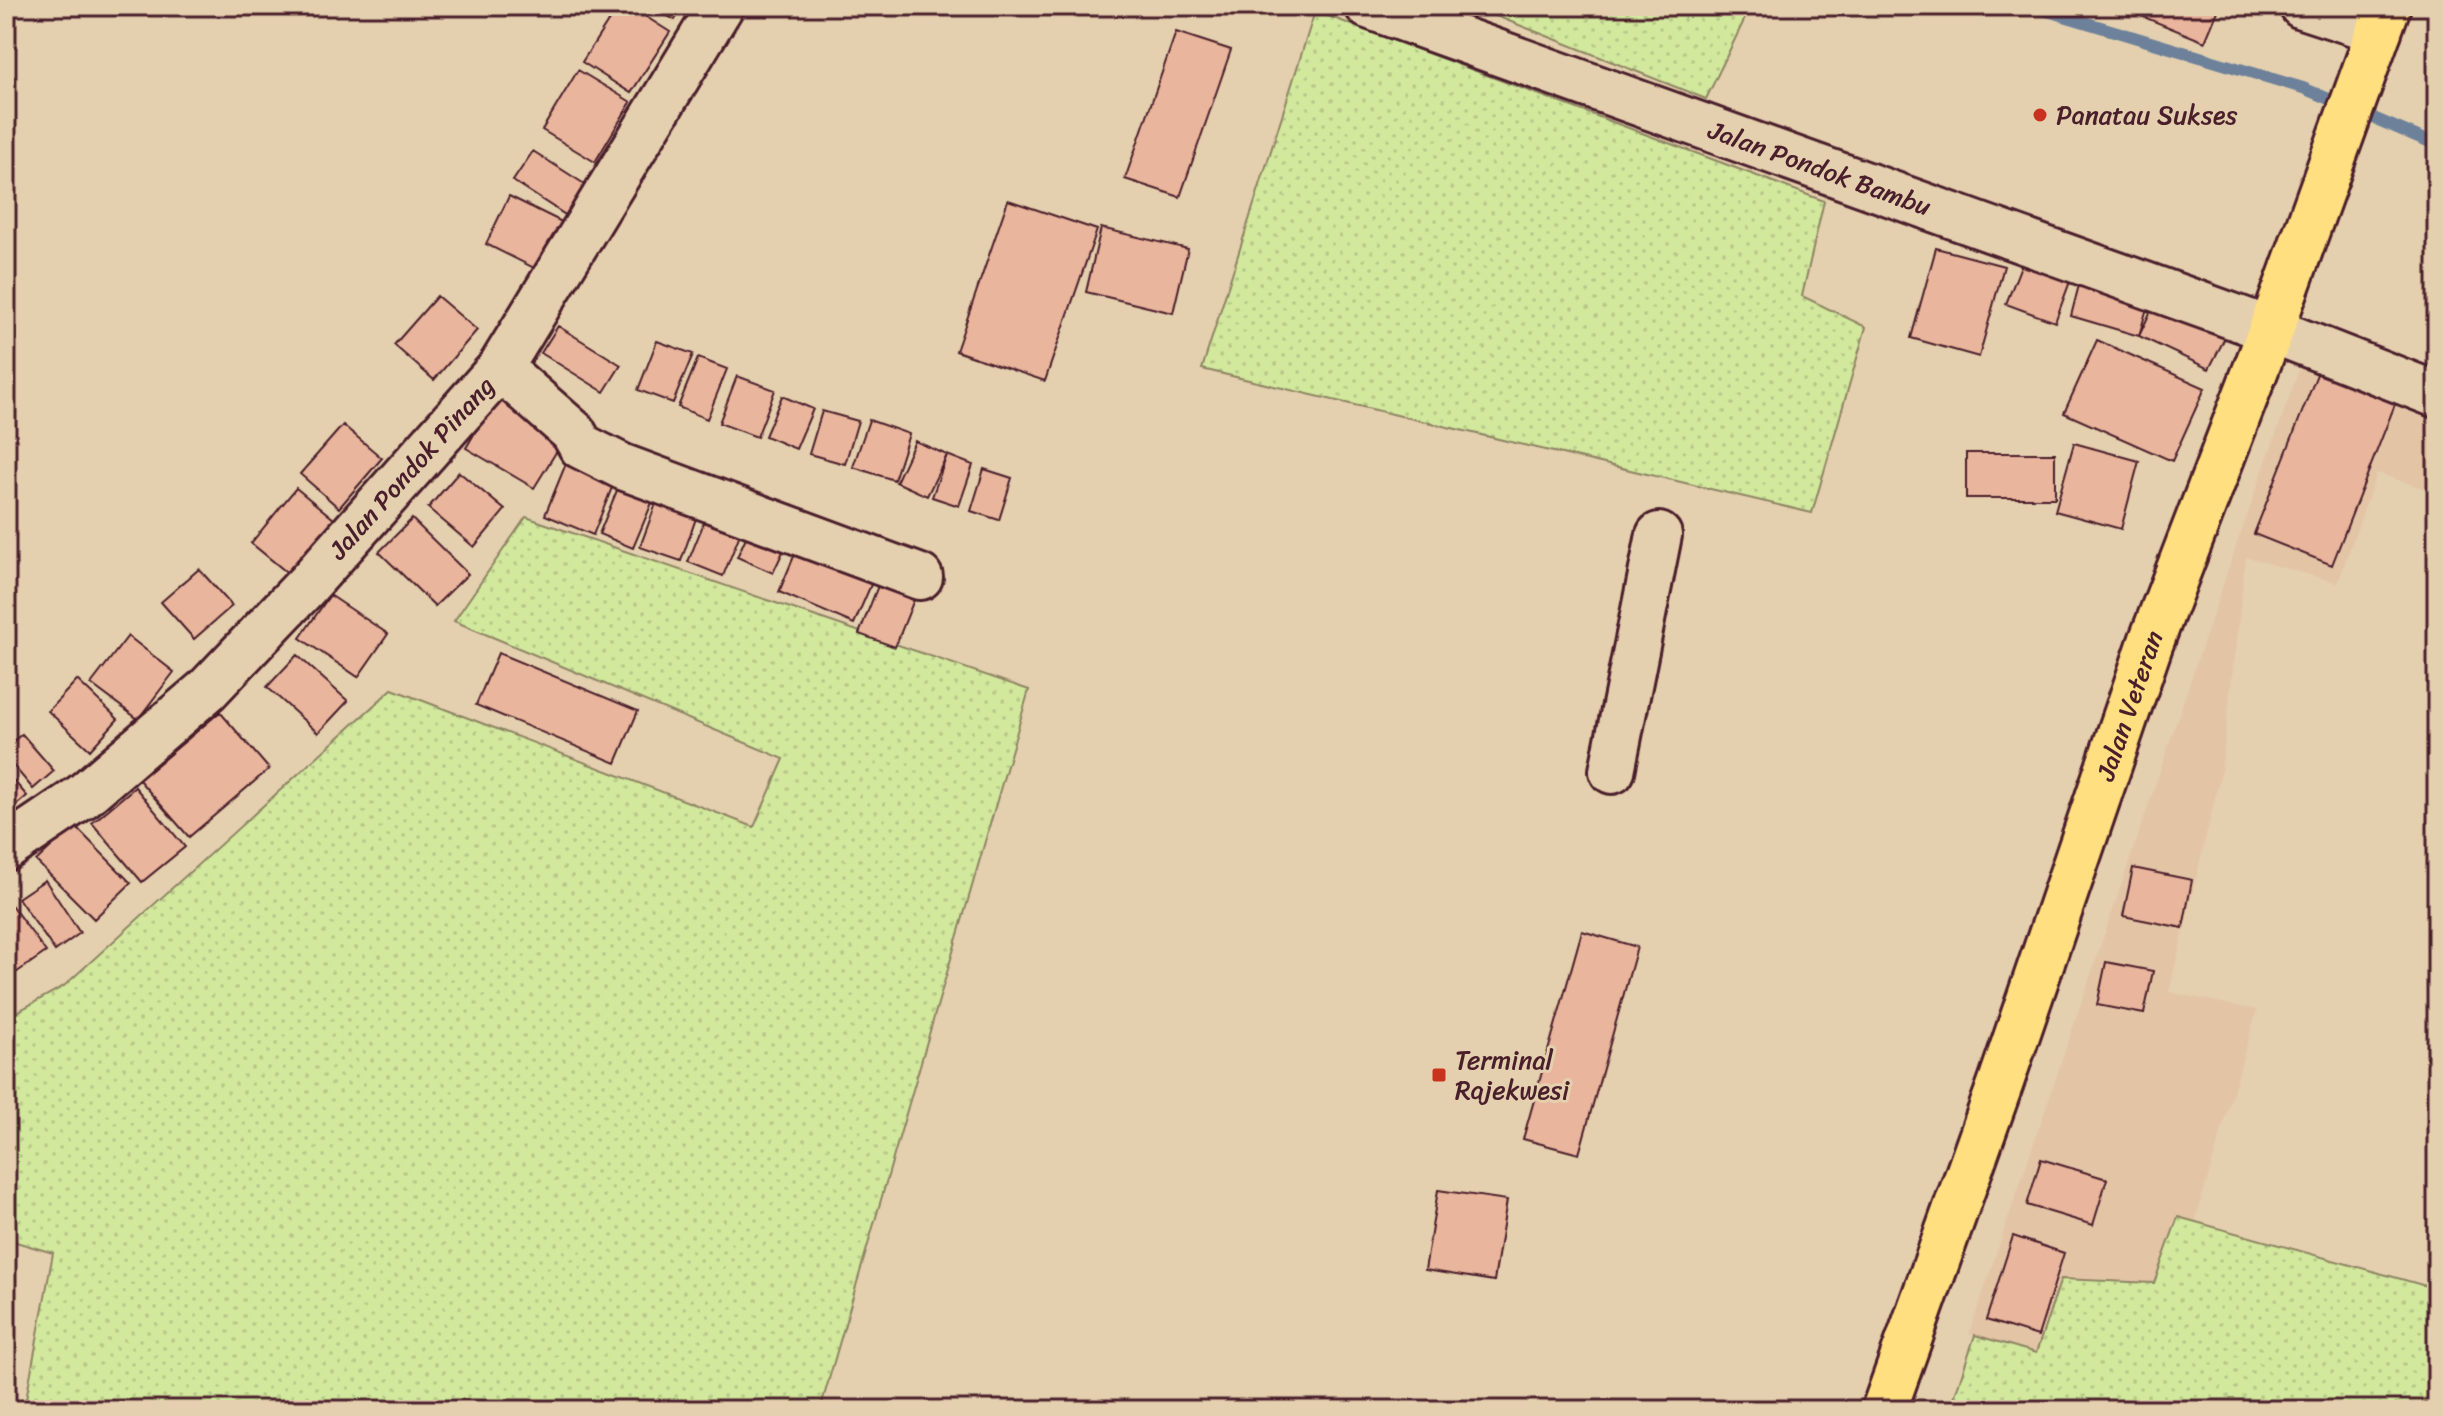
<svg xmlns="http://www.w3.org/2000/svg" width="2443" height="1416" font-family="Sriracha,sans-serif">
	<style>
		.built { fill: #e3c5a6 }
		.grass { fill: url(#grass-dots); stroke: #8e8464; stroke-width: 2 }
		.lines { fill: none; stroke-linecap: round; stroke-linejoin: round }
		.stream { stroke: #6d819b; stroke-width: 12 }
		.building { fill: #e9b59c; stroke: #4a1f2b; stroke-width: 2 }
		.minor-casing { stroke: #4a1f2b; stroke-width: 50 }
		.major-casing { stroke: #4a1f2b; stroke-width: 50 }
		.minor { stroke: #e4d0ae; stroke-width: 44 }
		.major { stroke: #ffdf80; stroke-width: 44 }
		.poi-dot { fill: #c8321e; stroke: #e4d0ae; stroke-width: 3 }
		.labels { text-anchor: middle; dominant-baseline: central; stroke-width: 6; stroke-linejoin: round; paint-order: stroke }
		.poi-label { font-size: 26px; fill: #4a1f2b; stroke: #e4d0ae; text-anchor: start }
		.street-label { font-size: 26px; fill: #4a1f2b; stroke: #e4d0ae }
	</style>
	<defs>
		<pattern id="grass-dots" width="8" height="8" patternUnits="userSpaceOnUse" patternTransform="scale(2)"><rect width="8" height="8" fill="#d1e89d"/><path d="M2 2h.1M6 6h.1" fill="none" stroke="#b5c787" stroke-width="1.8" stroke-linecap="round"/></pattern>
	</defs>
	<rect width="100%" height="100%" fill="#e4d0ae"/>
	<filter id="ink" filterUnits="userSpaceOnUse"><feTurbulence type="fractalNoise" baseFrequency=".0125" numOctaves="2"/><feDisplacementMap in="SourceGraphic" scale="16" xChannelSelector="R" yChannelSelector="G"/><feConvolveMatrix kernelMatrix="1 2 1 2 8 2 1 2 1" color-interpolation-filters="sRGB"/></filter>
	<g filter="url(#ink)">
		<!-- built -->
		<path class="built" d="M2303,358l134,54v81l-60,-20 -39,110 -92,-26 -25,216 -52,219 88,18 -62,212 -17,-5 -24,66 -93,-3 -25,73 -67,-19 265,-782z"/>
		<!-- grass -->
		<path class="grass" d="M1471,6h280l-45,93z
			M1315,11l509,190 -22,95 64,31 -54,186 -610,-144z
			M526,517l503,173 -209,720h-796l29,-157 -47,-14v-221l58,-32 328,-297 362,138 30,-68 -330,-138z
			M2178,1217l259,72v121h-487l25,-75 61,18 25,-74 93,4z"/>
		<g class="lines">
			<!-- stream -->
			<path class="stream" d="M2031,6l272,82 134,57"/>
		</g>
		<!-- building -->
		<path class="building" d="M618,6h11l41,26 -39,61 -49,-31z
			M649,6h34l-8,14z
			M2125,6h95l-15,36 -81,-33z
			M1176,32l55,18 -51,147 -55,-18z
			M578,70l53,32 -36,60 -53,-32z
			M533,151l53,34 -19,31 -54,-35z
			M509,196l55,27 -24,48 -54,-27z
			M1008,200l89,30 -52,151 -89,-30z
			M1101,228l87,21 -15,64 -87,-21z
			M1936,248l68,18 -25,91 -68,-19z
			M2024,258l48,18 -17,46 -49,-18z
			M2080,281l69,20 -10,35 -68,-20z
			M437,296l40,34 -43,50 -40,-35z
			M2156,300l71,34 -18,35 -70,-33z
			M558,326l63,39 -17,27 -63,-39z
			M2097,340l108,48 -33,73 -108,-48z
			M657,341l36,13 -20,49 -35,-13z
			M698,358l29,11 -20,50 -29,-12z
			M2321,364l78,30 -67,171 -78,-31z
			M737,376l38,14 -18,47 -38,-14z
			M497,395l69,41 -32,52 -68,-40z
			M782,396l31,13 -17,40 -31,-13z
			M822,411l36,10 -13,43 -36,-10z
			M869,420l40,14 -15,46 -41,-13z
			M343,425l39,33 -43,50 -39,-34z
			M915,441l32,14 -20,41 -31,-14z
			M2074,443l65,18 -18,68 -66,-18z
			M1966,453h89v45h-89z
			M947,455l26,10 -14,41 -27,-9z
			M569,456l48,19 -24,60 -48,-20z
			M984,469l28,9 -13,42 -28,-9z
			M459,472l46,38 -31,37 -46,-39z
			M620,483l34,15 -21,50 -34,-14z
			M296,488l39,32 -45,55 -39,-32z
			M661,490l40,14 -20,57 -41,-14z
			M711,505l35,14 -23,57 -35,-14z
			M412,519l56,55 -33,32 -56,-54z
			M752,524l36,17 -15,32 -36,-16z
			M797,549l76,31 -19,44 -75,-32z
			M199,569l33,37 -38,33 -33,-37z
			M883,573l36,14 -24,60 -36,-13z
			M330,595l58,39 -30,43 -58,-39z
			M128,636l46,36 -36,47 -47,-35z
			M498,653l140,58 -22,52 -140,-58z
			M297,655l51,46 -30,32 -51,-46z
			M77,680l41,39 -28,31 -42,-39z
			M220,712l49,57 -80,68 -50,-57z
			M22,734l32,37 -21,18 -27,-32v-10z
			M6,772l21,24 -21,18z
			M135,787l50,60 -43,35 -50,-59z
			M74,825l57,58 -37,36 -58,-58z
			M2133,868l59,12 -9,48 -60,-12z
			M45,880l35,53 -25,18 -37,-53z
			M6,898l40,54 -36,25 -4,-5z
			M1582,931l55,16 -58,207 -56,-15z
			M2106,962l47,9 -9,43 -47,-9z
			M2041,1159l66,20 -14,46 -66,-20z
			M1438,1190l69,10 -13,81 -69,-11z
			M2013,1236l51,17 -26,83 -52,-16z"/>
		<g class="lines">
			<!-- minor casing -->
			<g class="minor-casing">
				<g id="minor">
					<path id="s1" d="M1368,6l903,324 166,65"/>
					<path d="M2302,6l77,25"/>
					<path d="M500,368l73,64 8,14 42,21 297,110"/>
					<path d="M1612,771l47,-236"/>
					<path id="s2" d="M6,848l77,-52 124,-106 100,-105 193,-217 221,-362"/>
				</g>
			</g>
			<!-- major casing -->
			<g class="major-casing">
				<g id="major">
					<path id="s3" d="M1884,1410l117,-328 150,-440 120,-312 117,-324"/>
				</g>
			</g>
			<!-- minor -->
			<use href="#minor" class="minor"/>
			<!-- major -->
			<use href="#major" class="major"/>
		</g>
	</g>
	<!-- markers -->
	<g class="poi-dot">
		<circle cx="2040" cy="115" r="8"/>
		<rect x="1431" y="1067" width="16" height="16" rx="4"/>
	</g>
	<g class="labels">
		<!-- poi labels -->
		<g class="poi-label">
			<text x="2056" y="115">Panatau Sukses</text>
			<text x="1455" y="1060">Terminal<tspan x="1455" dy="30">Rajekwesi</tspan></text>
		</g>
		<!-- street labels -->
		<g class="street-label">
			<text stroke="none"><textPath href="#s1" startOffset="480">Jalan Pondok Bambu</textPath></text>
			<text stroke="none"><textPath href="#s2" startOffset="558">Jalan Pondok Pinang</textPath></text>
			<text stroke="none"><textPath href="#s3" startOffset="746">Jalan Veteran</textPath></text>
		</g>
	</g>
	<!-- margin -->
	<rect width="2443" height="1416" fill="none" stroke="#e4d0ae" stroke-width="32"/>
	<rect x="16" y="16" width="2411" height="1384" fill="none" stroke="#4a1f2b" stroke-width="3" filter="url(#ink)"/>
</svg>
